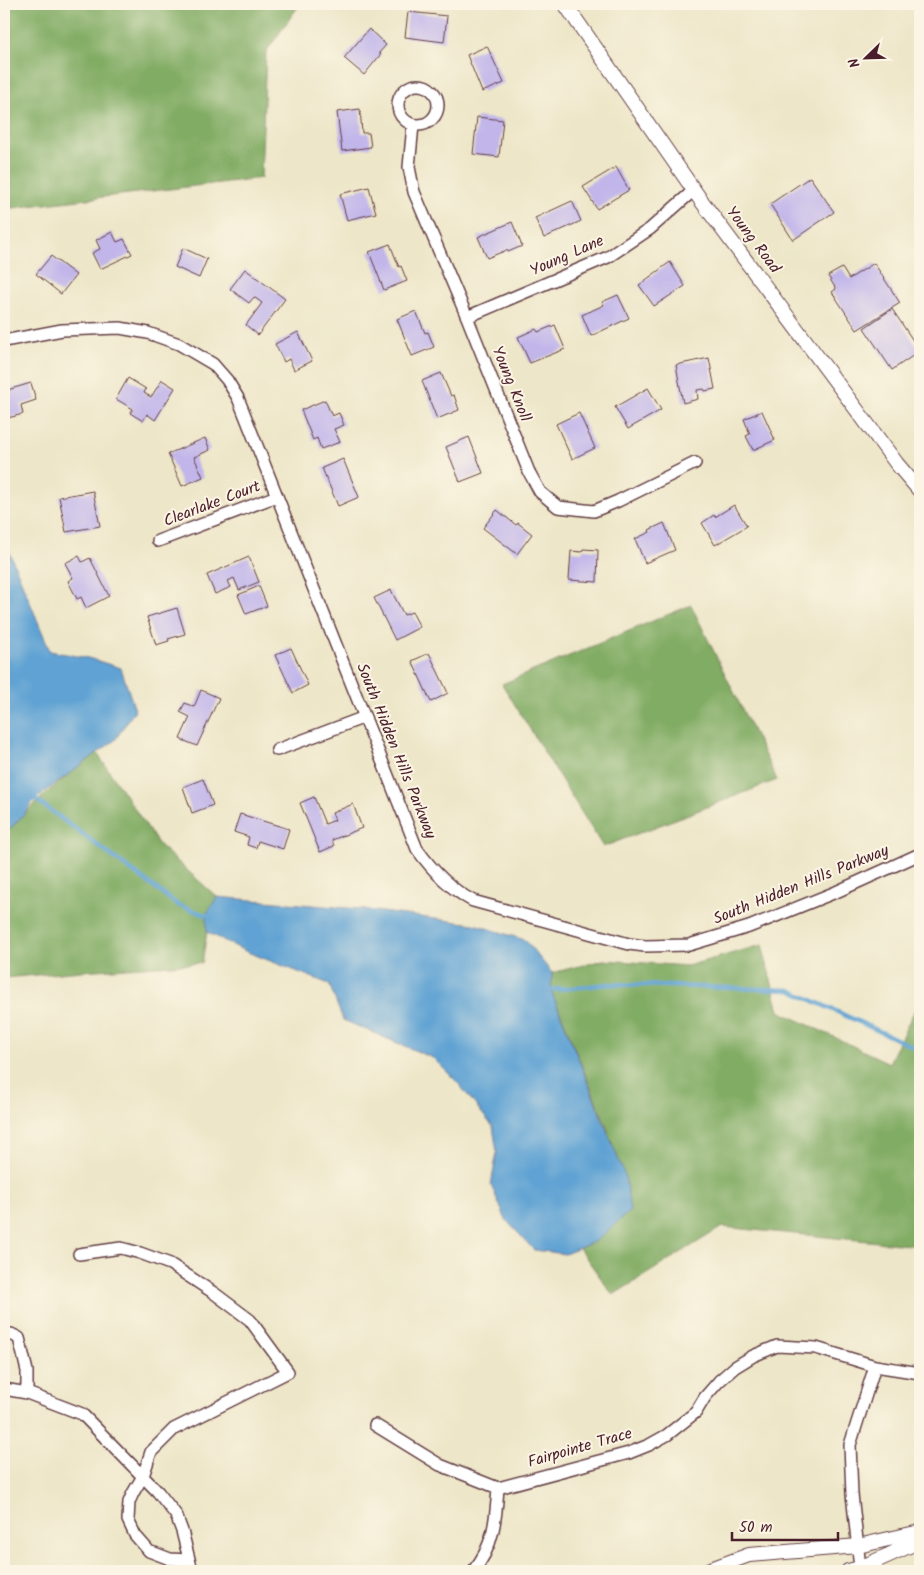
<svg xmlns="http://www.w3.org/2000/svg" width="924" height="1575" font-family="Kalam,sans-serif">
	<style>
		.forest { fill: #81ac64; stroke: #666648 }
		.water { fill: #5ea2d3; stroke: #54607f }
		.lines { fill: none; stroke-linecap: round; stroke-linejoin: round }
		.stream { stroke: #5ea2d3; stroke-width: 4.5 }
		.building { fill: #c1b5ea }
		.minor-casing { stroke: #623d43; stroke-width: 14 }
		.tertiary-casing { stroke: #623d43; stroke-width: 16 }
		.minor { stroke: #fff; stroke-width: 11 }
		.tertiary { stroke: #fff; stroke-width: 14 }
		.labels { text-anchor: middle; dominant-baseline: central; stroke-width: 4; stroke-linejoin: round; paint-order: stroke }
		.street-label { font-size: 16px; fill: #4a1f2b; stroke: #fcf5e5 }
	</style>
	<rect width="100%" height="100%" fill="#fcf5e5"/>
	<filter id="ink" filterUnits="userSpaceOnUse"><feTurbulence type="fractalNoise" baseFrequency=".02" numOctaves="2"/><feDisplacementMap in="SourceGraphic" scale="10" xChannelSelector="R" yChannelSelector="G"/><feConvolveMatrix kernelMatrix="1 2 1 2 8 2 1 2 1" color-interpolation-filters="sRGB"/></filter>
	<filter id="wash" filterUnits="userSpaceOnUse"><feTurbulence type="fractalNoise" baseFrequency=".0096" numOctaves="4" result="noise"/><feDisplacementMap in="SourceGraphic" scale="20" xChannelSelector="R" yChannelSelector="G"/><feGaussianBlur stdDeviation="1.12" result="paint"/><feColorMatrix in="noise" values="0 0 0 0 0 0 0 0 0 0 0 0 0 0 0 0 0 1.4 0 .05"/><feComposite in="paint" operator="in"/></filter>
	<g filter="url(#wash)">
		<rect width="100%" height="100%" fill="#ede6c8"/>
		<!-- forest -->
		<path class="forest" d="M4,4h296l-34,48 -5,126 -257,31z
			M691,605l86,175 -174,67 -101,-163z
			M97,753l62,92 58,52 -10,35 -5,31 -120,8 -78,7v-143c28,-30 59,-58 93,-82z
			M762,945l17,66 110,52 31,-64v247l-198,-19 -109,68 -34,-47 17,-7 12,-111 -57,-140 1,-17 51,-13 84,6z"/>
		<!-- water -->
		<path class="water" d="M4,542l2,2 44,107 38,7 33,10 14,42 -20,30 -80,59 -10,14 -21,22z
			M217,897l143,12 114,15 51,16 27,33 -1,17 74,186 5,35 -34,30 -31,13 -31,-4 -28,-30 -15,-35 6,-33 -4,-25 -35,-44 -25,-25 -90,-38 -14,-36 -84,-33 -38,-19 -1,-17z"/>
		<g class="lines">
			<!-- stream -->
			<path class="stream" d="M35,799l143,106 28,10
				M551,990l59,-6 180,6 130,60"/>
		</g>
		<g id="blocks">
			<!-- building -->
			<path class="building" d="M408,12l39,4 -3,26 -39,-5z
				M369,29l17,16 -7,8 2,1 -17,21 -20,-17z
				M487,46l17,37 -22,9 -15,-37z
				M360,109l2,24h7l2,14 -29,4 -5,-39z
				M477,117l26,3 -4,37 -26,-3z
				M616,167l13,23 -32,19 -14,-22z
				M810,177l24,35 -41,28 -23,-36z
				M369,187l7,26 -29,7 -7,-26z
				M572,201l9,20 -37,17 -9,-20z
				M512,222l10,24 -14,6 -1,-2 -20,8 -9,-21z
				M112,232l5,10 7,-3 8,15 -32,15 -8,-16 8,-4 -4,-9z
				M390,244l9,23 2,-1 6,15 -23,9 -15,-38z
				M183,248l24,11 -8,19 -24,-11z
				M51,256l25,19 -15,19 -25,-20z
				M670,262l15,24 -31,20 -15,-21z
				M874,263l26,40 -43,27 -25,-38 4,-3 -8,-13 14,-8 7,11z
				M245,269l40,30 -27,36 -12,-10 16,-22 -8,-6 -5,6 -19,-14z
				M618,295l11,23 -38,18 -9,-21 22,-10 -2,-3z
				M892,309l28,42 -28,19 -28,-42z
				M416,311l9,22 3,-1 6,15 -22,9 -15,-37z
				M555,325l10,24 -35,14 -12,-26 18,-8 2,3z
				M298,332l14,29 -18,9 -5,-11 -5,3 -9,-18z
				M709,358l6,31 -10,2 -1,-2 -7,1 1,9 -15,4 -7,-38z
				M441,373l10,23 3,-1 5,15 -22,9 -15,-38z
				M128,378l18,11 -2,4 7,4 11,-17 13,8 -20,32 -8,-6 -4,7 -13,-8 3,-4 -17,-10z
				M31,383l5,17 -15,5 2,9 -19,5v-28z
				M648,388l13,22 -33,19 -13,-22z
				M325,400l7,16 7,-3 5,12 -10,4 6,13 -19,7 -4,-11 -4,2 -12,-30z
				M762,411l13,29 -22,10 -7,-14 4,-2 -6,-15z
				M579,413l16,35 -23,11 -16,-35z
				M469,437l14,36 -23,9 -14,-35z
				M205,438l5,12 -16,7 9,20 -21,9 -14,-32z
				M343,459l16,38 -21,9 -16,-38z
				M93,491l7,35 -34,6 -7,-35z
				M734,505l13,21 -32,19 -13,-22 12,-8 1,2z
				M497,510l19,15 2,-2 14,11 -15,20 -34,-26z
				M664,523l11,27 -30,13 -10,-24 15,-7 -1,-2z
				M583,549l15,1 -1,32 -28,-2 2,-29 11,1z
				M79,556l3,6 8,-4 19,38 -23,12 -5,-11 -4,2 -9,-18 5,-3 -8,-15z
				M249,557l10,25 -20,8 -5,-12 -6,3 3,6 -16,7 -8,-19z
				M259,586l8,20 -21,8 -8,-19z
				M391,590l13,25 8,-3 8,15 -25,13 -21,-42z
				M177,608l8,26 -17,5 1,2 -13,4 -9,-28z
				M291,648l17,37 -15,8 -18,-38z
				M429,653l19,40 -17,9 -19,-41z
				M201,690l18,8 -22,48 -17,-7 10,-22 -10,-5 5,-9 9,4z
				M203,779l10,26 -21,8 -9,-26z
				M314,797l11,27 10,-4 -3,-7 21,-9 9,24 -30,12 2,6 -14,6 -20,-49z
				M240,814l49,15 -6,20 -25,-8 -2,7 -9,-3 2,-8 -15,-5z"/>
		</g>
	</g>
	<g filter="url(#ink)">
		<use href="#blocks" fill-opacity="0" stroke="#623d43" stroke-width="1"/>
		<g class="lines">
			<!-- minor casing -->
			<g class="minor-casing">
				<path id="minor" d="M398 105a20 20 0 1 1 40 0a20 20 0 1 1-40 0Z
					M413,125l-4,42 5,25 53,125 62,155 11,20 18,15 36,4 24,-10 77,-38
					M467,317l141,-60 42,-28 44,-39
					M4,341l58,-11 58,-2 28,5 31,11 34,20 14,16 11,18 8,20 171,431c15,21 33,40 56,52l156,43 16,2 44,-1 60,-18 87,-35 84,-38
					M158,541l119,-45
					M277,750l88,-33
					M79,1254l42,-6 19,5 30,11 44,29 36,27 38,52 -114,57 -23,23 -8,24 -10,17 -4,9 -1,18 7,15 14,16 21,8 19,1
					M4,1336l7,-2 8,4 8,33v22
					M4,1389l23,4 55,21 76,78 18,23 6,16 10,40
					M375,1425l65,40 58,23 131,-35 20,-8 18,-10 29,-23 9,-15 14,-16 16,-14 18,-11 24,-10 39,2 59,18 45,7
					M860,1568l-8,-74 -2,-49 25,-79
					M473,1571c21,-24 23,-53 25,-83"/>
			</g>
			<!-- tertiary casing -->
			<g class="tertiary-casing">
				<path id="tertiary" d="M565,4l135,195 197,265 23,27
					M705,1571l44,-16 109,-9 62,-14
					M848,1571l12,-3 60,-27"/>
			</g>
			<!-- minor -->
			<use href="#minor" class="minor"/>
			<!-- tertiary -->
			<use href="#tertiary" class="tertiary"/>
		</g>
	</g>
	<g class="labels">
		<!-- street labels -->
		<g class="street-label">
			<text transform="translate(753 240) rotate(53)">Young Road</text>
			<text transform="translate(567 256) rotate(-24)">Young Lane</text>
			<text transform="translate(511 384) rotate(68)">Young Knoll</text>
			<text transform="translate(212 504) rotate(-21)">Clearlake Court</text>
			<text transform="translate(396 751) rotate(68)">South Hidden Hills Parkway</text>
			<text transform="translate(801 885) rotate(-22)">South Hidden Hills Parkway</text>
			<text transform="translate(580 1448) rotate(-16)">Fairpointe Trace</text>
		</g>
	</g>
	<!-- margin -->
	<rect width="924" height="1575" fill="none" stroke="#fcf5e5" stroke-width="20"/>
	<!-- north arrow -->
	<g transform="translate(866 58) rotate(247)" stroke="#fcf5e5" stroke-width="4" paint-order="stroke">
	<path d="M0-4L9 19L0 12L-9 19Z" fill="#4a1f2b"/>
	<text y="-8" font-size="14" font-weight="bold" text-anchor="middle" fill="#4a1f2b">N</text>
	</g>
	<!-- scale -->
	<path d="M732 1532v8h106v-8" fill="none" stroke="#4a1f2b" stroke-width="2.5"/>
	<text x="739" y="1532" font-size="15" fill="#4a1f2b" stroke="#fcf5e5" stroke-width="4" paint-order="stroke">50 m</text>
</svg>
